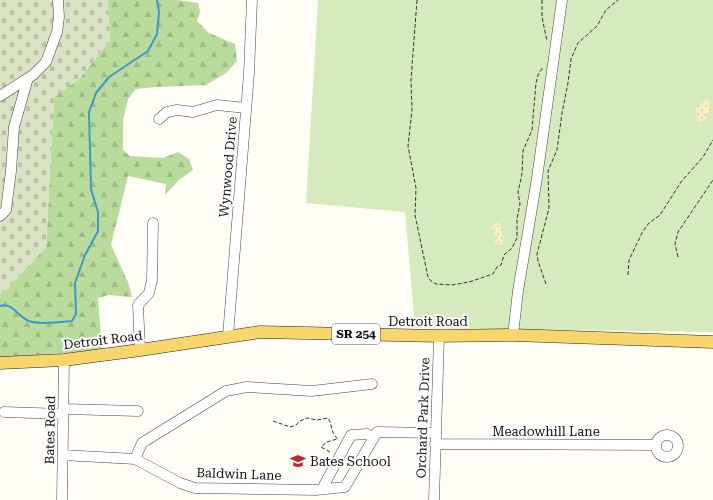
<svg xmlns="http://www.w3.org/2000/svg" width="713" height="500" font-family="'Roboto Serif',serif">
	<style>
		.green { fill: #d5ebbd }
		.forest { fill: url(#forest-firs) }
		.sand { fill: url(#sand-dots) }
		.cemetery { fill: url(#cemetery-stones) }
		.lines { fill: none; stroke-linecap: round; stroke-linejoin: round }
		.stream { stroke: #3f96cf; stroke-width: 2 }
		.minor-casing { stroke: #444; stroke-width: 11 }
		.major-casing { stroke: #222; stroke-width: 13 }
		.path { stroke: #333; stroke-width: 1; stroke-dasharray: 4 2; stroke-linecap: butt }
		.minor { stroke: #fff; stroke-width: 10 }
		.major { stroke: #f9d66b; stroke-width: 12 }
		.labels { text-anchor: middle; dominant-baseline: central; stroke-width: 4; stroke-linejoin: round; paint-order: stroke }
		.shield { fill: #fff; stroke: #585858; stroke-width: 1 }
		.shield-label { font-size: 12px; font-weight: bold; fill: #111 }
		.street-label { font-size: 13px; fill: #111; stroke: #fff }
		.poi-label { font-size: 13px; fill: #111; stroke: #fff; text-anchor: start }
	</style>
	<defs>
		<pattern id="forest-firs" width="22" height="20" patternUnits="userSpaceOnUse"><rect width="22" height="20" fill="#b9dc9c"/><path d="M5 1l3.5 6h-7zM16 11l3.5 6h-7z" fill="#9ebc85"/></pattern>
		<pattern id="sand-dots" width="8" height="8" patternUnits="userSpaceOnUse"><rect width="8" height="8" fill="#fbeec1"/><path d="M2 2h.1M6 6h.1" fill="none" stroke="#d6cba5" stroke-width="1.8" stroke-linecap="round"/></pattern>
		<pattern id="cemetery-stones" width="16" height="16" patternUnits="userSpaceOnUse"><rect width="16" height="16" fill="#d9e3c4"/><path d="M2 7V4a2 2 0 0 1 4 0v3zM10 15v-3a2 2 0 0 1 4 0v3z" fill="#b9c2a7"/></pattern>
	</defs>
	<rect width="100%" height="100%" fill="#fffdf5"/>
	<!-- green -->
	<path class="green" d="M318,0h395v332l-298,-4 -10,-116 -99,-9z"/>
	<!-- forest -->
	<path class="forest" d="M108,0h69l21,3 2,9 -3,9 12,12 26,11 2,17 -11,12 -20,12 -51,2 -19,2 -8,10 -5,21v30l7,6 33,2 15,-6 11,7 4,11 -14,10 -14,15 1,-11 -38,-8 -17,69 17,37 4,15 -23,-2 -11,3 4,53 -102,6v-63l6,-4 40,-43 8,-150 26,-19 30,-38z"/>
	<!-- sand -->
	<path class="sand" d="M704,101l3,-1 2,2 1,8 -3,4h-4l3,3v3l-6,2 -3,-2 -1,-12 2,-3 4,2 -1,-4z
		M495,223h4l3,6 -1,5 3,3 -1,5 -2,3 -4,-1 -3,-2 5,-5 -5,-3 2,-5 -3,1 -2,-2z"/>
	<!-- cemetery -->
	<path class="cemetery" d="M0,0h108l2,40 -30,38 -26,19 -8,150 -40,43 -6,4z"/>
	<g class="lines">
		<!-- stream -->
		<path class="stream" d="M0,306c13,-4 18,11 29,15 9,4 33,1 43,0l4,-7 -1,-31 10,-28 13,-24v-19l-7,-23 -2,-77 7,-19 13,-16 39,-26 9,-17 2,-22 -2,-12"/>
		<!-- minor casing -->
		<g class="minor-casing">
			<path id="minor" d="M0,96l33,-21 13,-13 11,-30 2,-15 -1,-17
				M159,119l8,-7 10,-2 16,2 24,-7 29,3
				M0,216l6,-6 5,-39 3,-44 14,-49
				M513,335l5,-44 19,-113 25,-178
				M228,336l21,-263 3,-73
				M140,350l-2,-45 11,-12 3,-13 1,-57
				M64,409l74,2
				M4,412l59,2
				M656 446a11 11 0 1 1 22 0a11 11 0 1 1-22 0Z
				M435,444l221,1
				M63,455l72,4 45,24 15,5 121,2 29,-3 32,-55 58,1
				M135,459l7,-16 84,-52 21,-4 65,4 60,-7
				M322,489l29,-54 16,-1 6,4
				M62,500l2,-140
				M434,500l5,-164"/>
		</g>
		<!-- major casing -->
		<g class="major-casing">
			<path id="major" d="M0,363l64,-3 76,-10 120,-18 179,4 74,-1 200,7"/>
		</g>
		<!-- path -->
		<path class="path" d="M417,0l-6,80 1,30 -4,36 8,42 -1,27 13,62 3,4 5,3 16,1 17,-3 24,-8 4,-7 4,-2 3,-10 8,-7 5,-10v-19l3,-15 -2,-12 4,-18 1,-23 9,-21 4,-47 2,-8 5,-8
			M542,0v17l5,24
			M678,257l-3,-13 3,-12 35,-52
			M628,275l1,-15 14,-29 6,-8 11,-8 21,-33 22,-25 10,-17
			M546,284l-8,-23 -1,-7 12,-46 -1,-37 9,-21 5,-37 6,-30 3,-24 7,-16 19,-17 9,-16 12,-10
			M273,421l17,6 6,-2 4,-4 7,-3 10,2 11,-2c5,8 2,14 10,21
			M330,452l-9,-5 6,-5 10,-3"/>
		<!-- minor -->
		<use href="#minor" class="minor"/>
		<!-- major -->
		<use href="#major" class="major"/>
	</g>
	<!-- icons -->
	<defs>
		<g id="school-bare" transform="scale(1.2)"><path d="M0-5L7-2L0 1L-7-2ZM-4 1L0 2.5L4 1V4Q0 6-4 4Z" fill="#c4262e" stroke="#fff" stroke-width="2.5" paint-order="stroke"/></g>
	</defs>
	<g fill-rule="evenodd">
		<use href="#school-bare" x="298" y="461"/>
	</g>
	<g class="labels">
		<!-- shield labels -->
		<rect class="shield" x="332" y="324" width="48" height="20" rx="3"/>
		<g class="shield-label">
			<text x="356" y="334">SR 254</text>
		</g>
		<!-- street labels -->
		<g class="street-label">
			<text transform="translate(228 167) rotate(-85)">Wynwood Drive</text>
			<text x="428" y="321">Detroit Road</text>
			<text transform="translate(103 340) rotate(-7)">Detroit Road</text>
			<text transform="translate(423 418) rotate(-88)">Orchard Park Drive</text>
			<text transform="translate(50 430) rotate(-89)">Bates Road</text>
			<text x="546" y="431">Meadowhill Lane</text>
			<text transform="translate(239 474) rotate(2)">Baldwin Lane</text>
		</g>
		<!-- poi labels -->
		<g class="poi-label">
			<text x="310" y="461">Bates School</text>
		</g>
	</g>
</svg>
